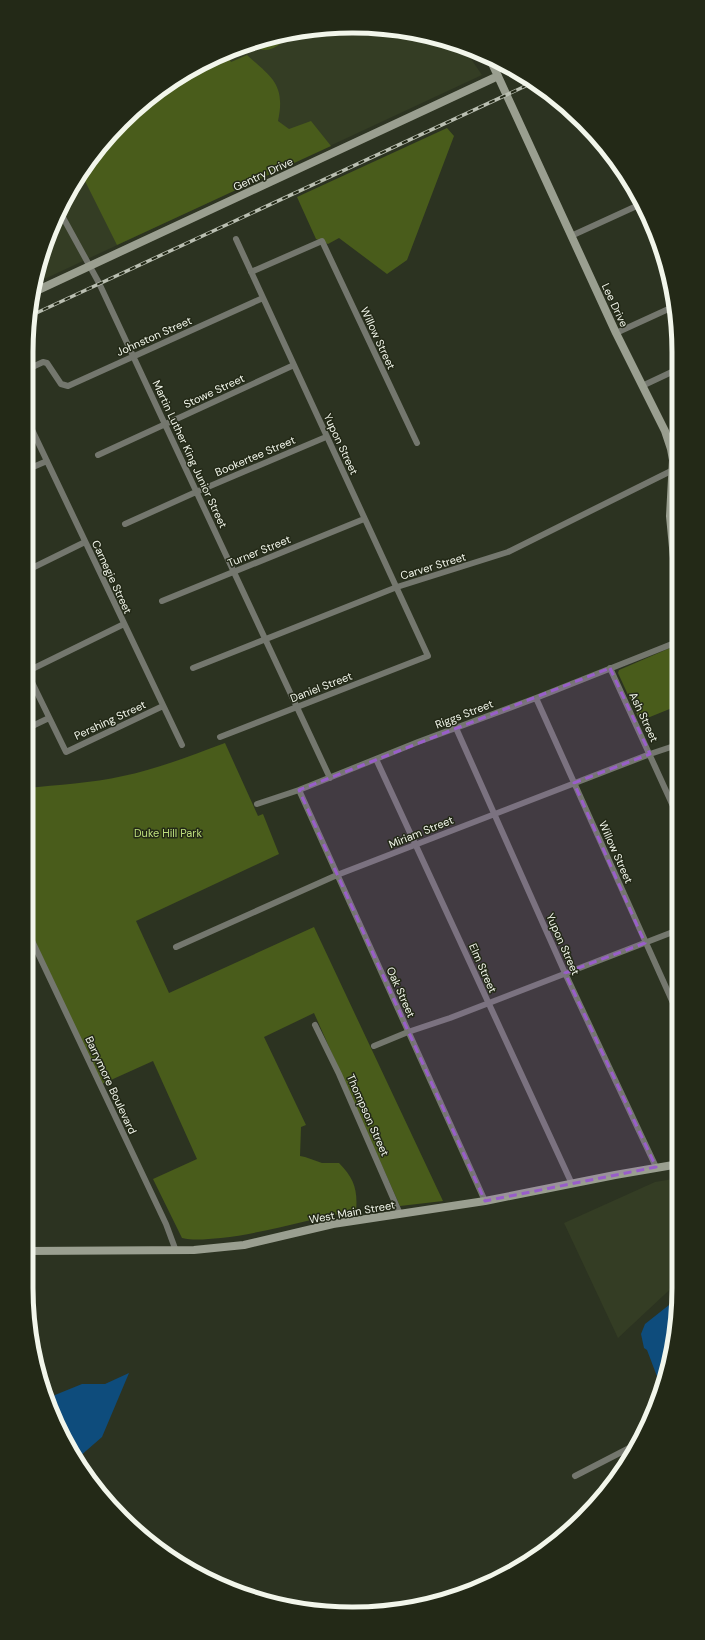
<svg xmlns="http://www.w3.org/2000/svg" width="705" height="1640" font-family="'DM Sans',sans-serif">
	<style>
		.built { fill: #343d24 }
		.green { fill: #495c1b }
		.water { fill: #0e4c7c }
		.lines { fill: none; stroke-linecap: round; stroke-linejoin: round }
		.street { stroke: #74776e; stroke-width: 6 }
		.secondary { stroke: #9a9f90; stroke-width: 8 }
		.rail-casing { stroke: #babfb2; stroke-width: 3.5 }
		.rail { stroke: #232917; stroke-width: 2; stroke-dasharray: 6; stroke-linecap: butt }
		.marked { fill: #995eca; fill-opacity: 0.2; stroke: #995eca; stroke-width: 3; stroke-dasharray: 8 5; stroke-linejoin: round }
		.labels { text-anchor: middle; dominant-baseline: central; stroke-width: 3; stroke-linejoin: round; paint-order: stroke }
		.street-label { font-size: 11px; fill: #f2f6eb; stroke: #232917 }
		.park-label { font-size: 11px; fill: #bedf7d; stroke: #232917 }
		.rim { fill: none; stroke: #f2f6eb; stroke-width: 5 }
	</style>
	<rect width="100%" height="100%" fill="#2c3321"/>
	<!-- built -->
	<path class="built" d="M331,27l64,2 63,14 5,4 19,28 -444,207 5,-35 27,-58 37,-52 47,-44 54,-33 60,-23z
		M679,1178v103l-61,57 -54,-115 91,-41z"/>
	<!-- green -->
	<path class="green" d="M298,32l-7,7 -2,-1c-16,10 -21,18 -40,6l19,-7z
		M227,53l4,9 16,-7c24,22 39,29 31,66l11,8 22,-8 20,25 -214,99 -36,-72 26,-36 47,-44 54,-33z
		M447,128l7,8 -47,124 -20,14 -48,-36 -11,6 -12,-5 -19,-42z
		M677,645v61l-37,15 -22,-48 1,-3z
		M225,743l33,73 5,-2 16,40 -143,67 33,72 145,-66 129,274 -43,5 -86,-193 -50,24 42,88 -5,2 -1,29 5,1 17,6h17c15,15 19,27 17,48 -46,7 -89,22 -135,27 -14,1 -26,3 -39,0l-29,-59 44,-20 -44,-98 -51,23 -76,-162v-134c32,-3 66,-5 97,-12 35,-7 69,-21 102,-33z"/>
	<!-- water -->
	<path class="water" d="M26,1094l6,25 -6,57z
		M678,1296l-15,89 -5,-6 -11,-29 -3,-2 -3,-14 4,-10 24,-19z
		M129,1373l-27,64 -23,20v7l-9,-13 -22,-47 7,-9 27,-11h23z"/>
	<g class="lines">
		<!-- street -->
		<path class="street" d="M60,212l39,71 231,495
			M571,236l70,-32
			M251,272l71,-31 95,202
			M616,333l59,-27
			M26,370l17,-8 4,1 14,21 7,2 195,-88
			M642,386l34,-16
			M26,417l156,328
			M98,455l196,-90
			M26,470l21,-9
			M125,524l71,-32 130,-55
			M26,571l59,-29
			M162,601l202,-82
			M193,668l204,-81 111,-35 165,-82
			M610,668l68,149
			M26,670l40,82 97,-46
			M26,672l98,-48
			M536,698l142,316
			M456,728l109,245 91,194
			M26,729l23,-11
			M220,737l208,-81 -192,-417
			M376,759l196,425
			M299,790l186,411
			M257,804l42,-14 119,-48 118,-44 141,-56
			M26,928l140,296 10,27
			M176,947l161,-72 313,-121 27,-9
			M315,1025l24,49 61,140
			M374,1046l34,-14 42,-14 228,-88
			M575,1476l64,-33"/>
		<!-- secondary -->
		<path class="secondary" d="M491,61l125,272 49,98 6,18 2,11 -3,56 4,42 3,9
			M36,291l462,-215
			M26,1251l168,-1 50,-5 89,-21 152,-23 130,-26 64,-11"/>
		<!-- rail casing -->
		<g class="rail-casing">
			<path id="rail" d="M32,315l500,-232"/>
		</g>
		<!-- rail -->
		<use href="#rail" class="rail"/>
	</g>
	<!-- marked area -->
	<path class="marked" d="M610,668l40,86 -76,29 71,160 -80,30 91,194 -171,34 -186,-411z"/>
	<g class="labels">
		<!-- street labels -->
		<g class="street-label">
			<text transform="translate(263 174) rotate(-25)">Gentry Drive</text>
			<text transform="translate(615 305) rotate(65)">Lee Drive</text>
			<text transform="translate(154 336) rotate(-24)">Johnston Street</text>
			<text transform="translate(378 338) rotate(65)">Willow Street</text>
			<text transform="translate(214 391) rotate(-25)">Stowe Street</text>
			<text transform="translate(341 444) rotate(65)">Yupon Street</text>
			<text transform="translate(190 454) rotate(65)">Martin Luther King Junior Street</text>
			<text transform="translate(255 456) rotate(-23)">Bookertee Street</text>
			<text transform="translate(259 551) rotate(-22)">Turner Street</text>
			<text transform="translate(433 566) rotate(-17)">Carver Street</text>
			<text transform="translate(112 577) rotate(65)">Carnegie Street</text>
			<text transform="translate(321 687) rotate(-21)">Daniel Street</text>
			<text transform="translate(464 714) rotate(-21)">Riggs Street</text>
			<text transform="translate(644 717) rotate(65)">Ash Street</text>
			<text transform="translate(110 720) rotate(-25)">Pershing Street</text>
			<text transform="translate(421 832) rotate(-22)">Miriam Street</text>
			<text transform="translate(616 852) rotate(66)">Willow Street</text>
			<text transform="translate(563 944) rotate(66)">Yupon Street</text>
			<text transform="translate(483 968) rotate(66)">Elm Street</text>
			<text transform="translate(401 992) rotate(66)">Oak Street</text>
			<text transform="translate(111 1085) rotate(65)">Barrymore Boulevard</text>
			<text transform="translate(368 1115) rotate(66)">Thompson Street</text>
			<text transform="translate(352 1212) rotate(-10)">West Main Street</text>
		</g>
		<!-- park labels -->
		<g class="park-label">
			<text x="168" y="833">Duke Hill Park</text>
		</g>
	</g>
	<!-- crop -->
	<path d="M0 0H705V1640H0ZM352 33H353A319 319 0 0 1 672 352V1288A319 319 0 0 1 353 1607H352A319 319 0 0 1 33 1288V352A319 319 0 0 1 352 33Z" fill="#232917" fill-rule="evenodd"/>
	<path class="rim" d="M352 33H353A319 319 0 0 1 672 352V1288A319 319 0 0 1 353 1607H352A319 319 0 0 1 33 1288V352A319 319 0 0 1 352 33Z"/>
</svg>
